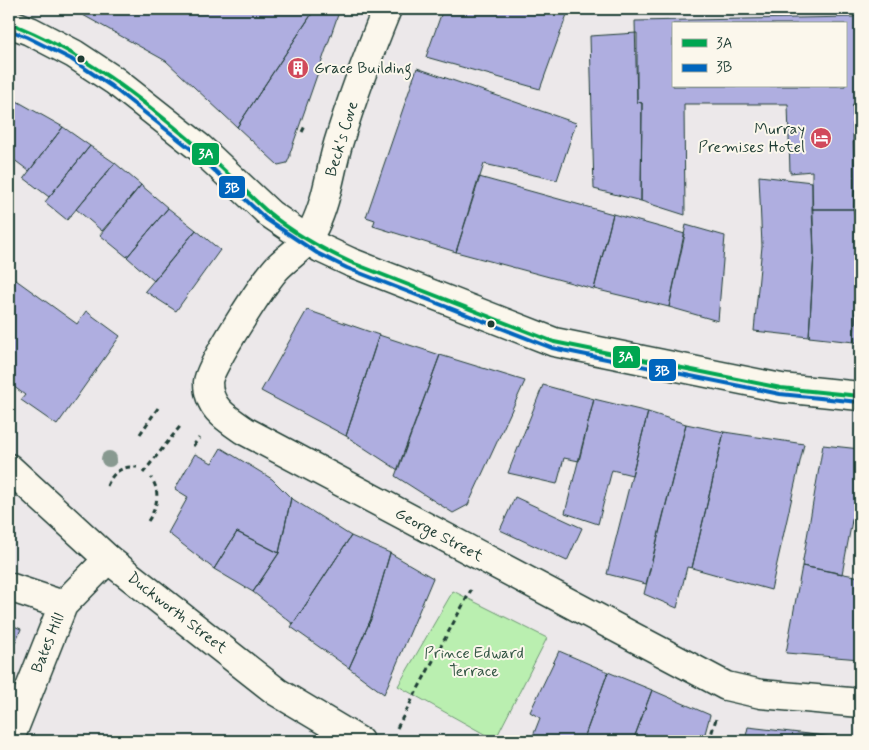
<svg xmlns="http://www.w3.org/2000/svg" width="869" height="750" font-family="Mynerve,sans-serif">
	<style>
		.green { fill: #baefb0; stroke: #6c9672 }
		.building { fill: #afaee0; stroke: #1f3d34; fill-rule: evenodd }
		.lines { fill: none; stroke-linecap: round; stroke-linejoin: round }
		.minor-casing { stroke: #1f3d34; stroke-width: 31 }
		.tertiary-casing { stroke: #1f3d34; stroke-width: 31 }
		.path { stroke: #1f3d34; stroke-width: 3; stroke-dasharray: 5 4; stroke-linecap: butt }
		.minor { stroke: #fbf7ec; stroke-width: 28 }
		.tertiary { stroke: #fbf7ec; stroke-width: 28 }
		.bus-1-casing { stroke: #fbf7ec; stroke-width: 8 }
		.bus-2-casing { stroke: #fbf7ec; stroke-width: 8 }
		.bus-1 { stroke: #00a651; stroke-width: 4 }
		.bus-2 { stroke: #0065bd; stroke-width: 4 }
		.tree { fill: #889990 }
		.bus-dot { fill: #1f3d34; stroke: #fbf7ec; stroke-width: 2 }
		.labels { text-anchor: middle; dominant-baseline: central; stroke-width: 4; stroke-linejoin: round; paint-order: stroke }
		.poi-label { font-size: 16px; fill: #1f3d34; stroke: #fbf7ec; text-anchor: start }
		.street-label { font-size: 16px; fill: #1f3d34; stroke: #fbf7ec }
		.park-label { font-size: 16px; fill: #365847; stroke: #fbf7ec }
		.line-badge { stroke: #fbf7ec; stroke-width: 2 }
		.badge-label { font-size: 14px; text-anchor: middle; font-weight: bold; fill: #fff }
	</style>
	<rect width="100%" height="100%" fill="#ece8ea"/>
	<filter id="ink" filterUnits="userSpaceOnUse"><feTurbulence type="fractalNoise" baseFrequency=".02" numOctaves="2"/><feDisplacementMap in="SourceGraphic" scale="10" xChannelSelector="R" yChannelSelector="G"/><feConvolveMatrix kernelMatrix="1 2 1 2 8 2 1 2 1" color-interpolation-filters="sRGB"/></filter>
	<g filter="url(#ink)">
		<!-- green -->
		<path class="green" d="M453,591l94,47 -52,102 -97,-54z"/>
		<!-- building -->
		<path class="building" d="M72,9h243l-78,118 -71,-66z
			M315,9h25l-50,144v3l-3,7 -9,2 -41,-38z
			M443,9h126l-29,80 -114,-32z
			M853,9h7v95h-7l1,105h-42v-38l-22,2 -2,-69h-104l1,111 -44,-14 1,-98 -5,-1 -2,-81 219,-4zM673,24h172v62h-172z
			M637,33v69l5,1 -1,98 -47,-12 -4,-153z
			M417,68l159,55 -19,57 -73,-16 -28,88 -83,-26 2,-6 -9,-3z
			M15,100l48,27 -34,44 -20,-15v-47z
			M853,104h7v117h-5l-1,-12z
			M63,127l27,19 -41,51 -25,-19z
			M90,146l25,17 -48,57 -22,-18z
			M115,163l26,22 -39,46 -26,-22z
			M759,176l53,6 2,71 -5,84 -55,-6 8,-85z
			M479,177l134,37 -19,75 -138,-37z
			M141,185l27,23 -41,49 -27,-22z
			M168,208l28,22 -42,51 -27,-24z
			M812,209h42l4,47 -4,86 -45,-5 5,-84z
			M613,214l72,20 -16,73 -75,-18z
			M855,221h5v122l-6,-1 4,-86z
			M686,225l39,11 -7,85 -49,-14z
			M196,230l24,20 -44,61 -31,-20z
			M16,280l61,44 9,-13 34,25 -63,89 -36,-25 4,-5 -16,-12v-93z
			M307,310l72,25 -33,101 -85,-45z
			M379,335l61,20 -42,115 -52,-34z
			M440,355l85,26 -57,124 -15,8 -58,-37z
			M543,385l51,14 -15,62 -15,-3 -7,26 -49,-11z
			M594,399l54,13 -16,63 -20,-5 -14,54 -33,-11z
			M648,412l38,12 -40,160 -39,-10z
			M686,424l38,8 -32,136 -5,-1 -10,41 -33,-14z
			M724,432l80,12 -33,146 -79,-22z
			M823,445l37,4v29l-18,96 -40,-8z
			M221,448l51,31 19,19 -12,55 -42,-21 -23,37 -46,-36 20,-36 -13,-8 20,-35 17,9z
			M860,478v46l-8,-1z
			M515,497l67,31 -15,33 -67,-31z
			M291,498l60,38 -58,88 -40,-32 26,-39z
			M237,532l42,21 -26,39 -39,-23z
			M351,536l39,17 -19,66 -22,49 -58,-41z
			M390,553l43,25 -49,116 -35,-26 22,-49z
			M802,566l58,11v82l-74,-6z
			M9,624l12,5 -12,28z
			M559,651l49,21 -25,69h-52l9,-23 -10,-6z
			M608,672l44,18 -19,51h-50z
			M652,690l58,25 -7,26h-70z
			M748,727l94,11v3h-97z"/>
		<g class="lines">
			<!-- minor casing -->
			<g class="minor-casing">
				<path id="minor" d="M387,9c-18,44 -35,89 -49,135 -8,28 -11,57 -24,83 -3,4 -4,10 -7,14 -9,10 -22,18 -31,28 -13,15 -67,97 -68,113 0,26 18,36 37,49l481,255 35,8 99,9
					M9,587l54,18
					M9,741l54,-136 45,-46"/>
			</g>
			<!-- tertiary casing -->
			<g class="tertiary-casing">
				<path id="tertiary" d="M9,23l21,8 44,23 41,27 85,67 70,66 50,34 30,14 204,80 227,46 79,8
					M9,468l99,91 169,133 82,49"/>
			</g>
			<!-- path -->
			<path class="path" d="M302,132l3,-6
				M140,434l18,-26
				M193,446l6,-8
				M143,473l39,-49
				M107,486c6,-14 14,-20 30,-19
				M148,521c9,-13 13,-30 3,-43
				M397,728l74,-138
				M709,741l7,-22"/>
			<!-- minor -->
			<use href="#minor" class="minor"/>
			<!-- tertiary -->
			<use href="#tertiary" class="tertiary"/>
			<!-- bus-1 casing -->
			<g class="bus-1-casing">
				<path id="bus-1" d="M9,23c71,27 133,76 190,125 25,20 46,44 70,65 24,20 53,36 81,49l204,80 227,46 79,8"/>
			</g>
			<!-- bus-2 casing -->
			<g class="bus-2-casing">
				<path id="bus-2" d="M9,30l18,7 44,22 40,27 85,67 70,66 51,34 30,15 205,80 228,46 79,8"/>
			</g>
			<!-- bus-1 -->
			<use href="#bus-1" class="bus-1"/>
			<!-- bus-2 -->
			<use href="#bus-2" class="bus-2"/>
		</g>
		<!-- trees -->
		<circle class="tree" cx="109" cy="459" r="8"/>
	</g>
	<!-- icons -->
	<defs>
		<g id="building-disc" transform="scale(1.125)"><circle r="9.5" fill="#d1495b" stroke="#fbf7ec"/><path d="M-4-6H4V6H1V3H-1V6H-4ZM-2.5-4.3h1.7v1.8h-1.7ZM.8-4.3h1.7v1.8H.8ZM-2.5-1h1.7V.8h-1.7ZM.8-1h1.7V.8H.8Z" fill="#fff"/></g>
		<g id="hotel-disc" transform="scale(1.125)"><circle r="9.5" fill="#d1495b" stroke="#fbf7ec"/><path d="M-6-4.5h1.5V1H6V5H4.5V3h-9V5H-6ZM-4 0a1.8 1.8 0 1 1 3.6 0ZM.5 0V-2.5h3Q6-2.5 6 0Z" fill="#fff"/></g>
	</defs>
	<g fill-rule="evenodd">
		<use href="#building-disc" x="298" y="68"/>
		<use href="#hotel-disc" x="821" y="138"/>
	</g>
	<!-- markers -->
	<g class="bus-dot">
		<circle cx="81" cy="59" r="4.5"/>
		<circle cx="491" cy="324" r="4.5"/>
	</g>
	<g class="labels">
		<!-- poi labels -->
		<g class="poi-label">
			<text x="314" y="68">Grace Building</text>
			<text x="805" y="129" text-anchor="end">Murray<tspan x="805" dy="18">Premises Hotel</tspan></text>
		</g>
		<!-- street labels -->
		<g class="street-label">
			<text transform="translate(342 139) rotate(-73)">Beck's Cove</text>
			<text transform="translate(439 535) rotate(28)">George Street</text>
			<text transform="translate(177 613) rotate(38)">Duckworth Street</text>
			<text transform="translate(48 643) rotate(-68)">Bates Hill</text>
		</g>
		<!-- park labels -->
		<g class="park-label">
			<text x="474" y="653">Prince Edward<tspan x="474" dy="18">Terrace</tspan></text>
		</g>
	</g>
	<g class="line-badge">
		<rect x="191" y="142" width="29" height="24" rx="5" fill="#00a651"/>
		<rect x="218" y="175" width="28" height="24" rx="5" fill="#0065bd"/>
		<rect x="612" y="345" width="29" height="24" rx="5" fill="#00a651"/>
		<rect x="648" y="358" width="29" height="24" rx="5" fill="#0065bd"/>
	</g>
	<g class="badge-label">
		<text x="206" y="158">3A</text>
		<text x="232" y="192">3B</text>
		<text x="626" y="361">3A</text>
		<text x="662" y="375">3B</text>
	</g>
	<!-- margin -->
	<rect width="869" height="750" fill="none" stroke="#fbf7ec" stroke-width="30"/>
	<rect x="15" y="15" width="839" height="720" fill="none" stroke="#1f3d34" stroke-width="2" filter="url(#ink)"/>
	<!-- legend -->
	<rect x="672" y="22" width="175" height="65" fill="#fbf7ec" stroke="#a3ada2"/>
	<rect x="682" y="39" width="25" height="8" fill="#00a651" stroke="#a3ada2"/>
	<text x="716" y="48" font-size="15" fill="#1f3d34">3A</text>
	<rect x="682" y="64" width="25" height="8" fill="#0065bd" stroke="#a3ada2"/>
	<text x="716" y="72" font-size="15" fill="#1f3d34">3B</text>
</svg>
